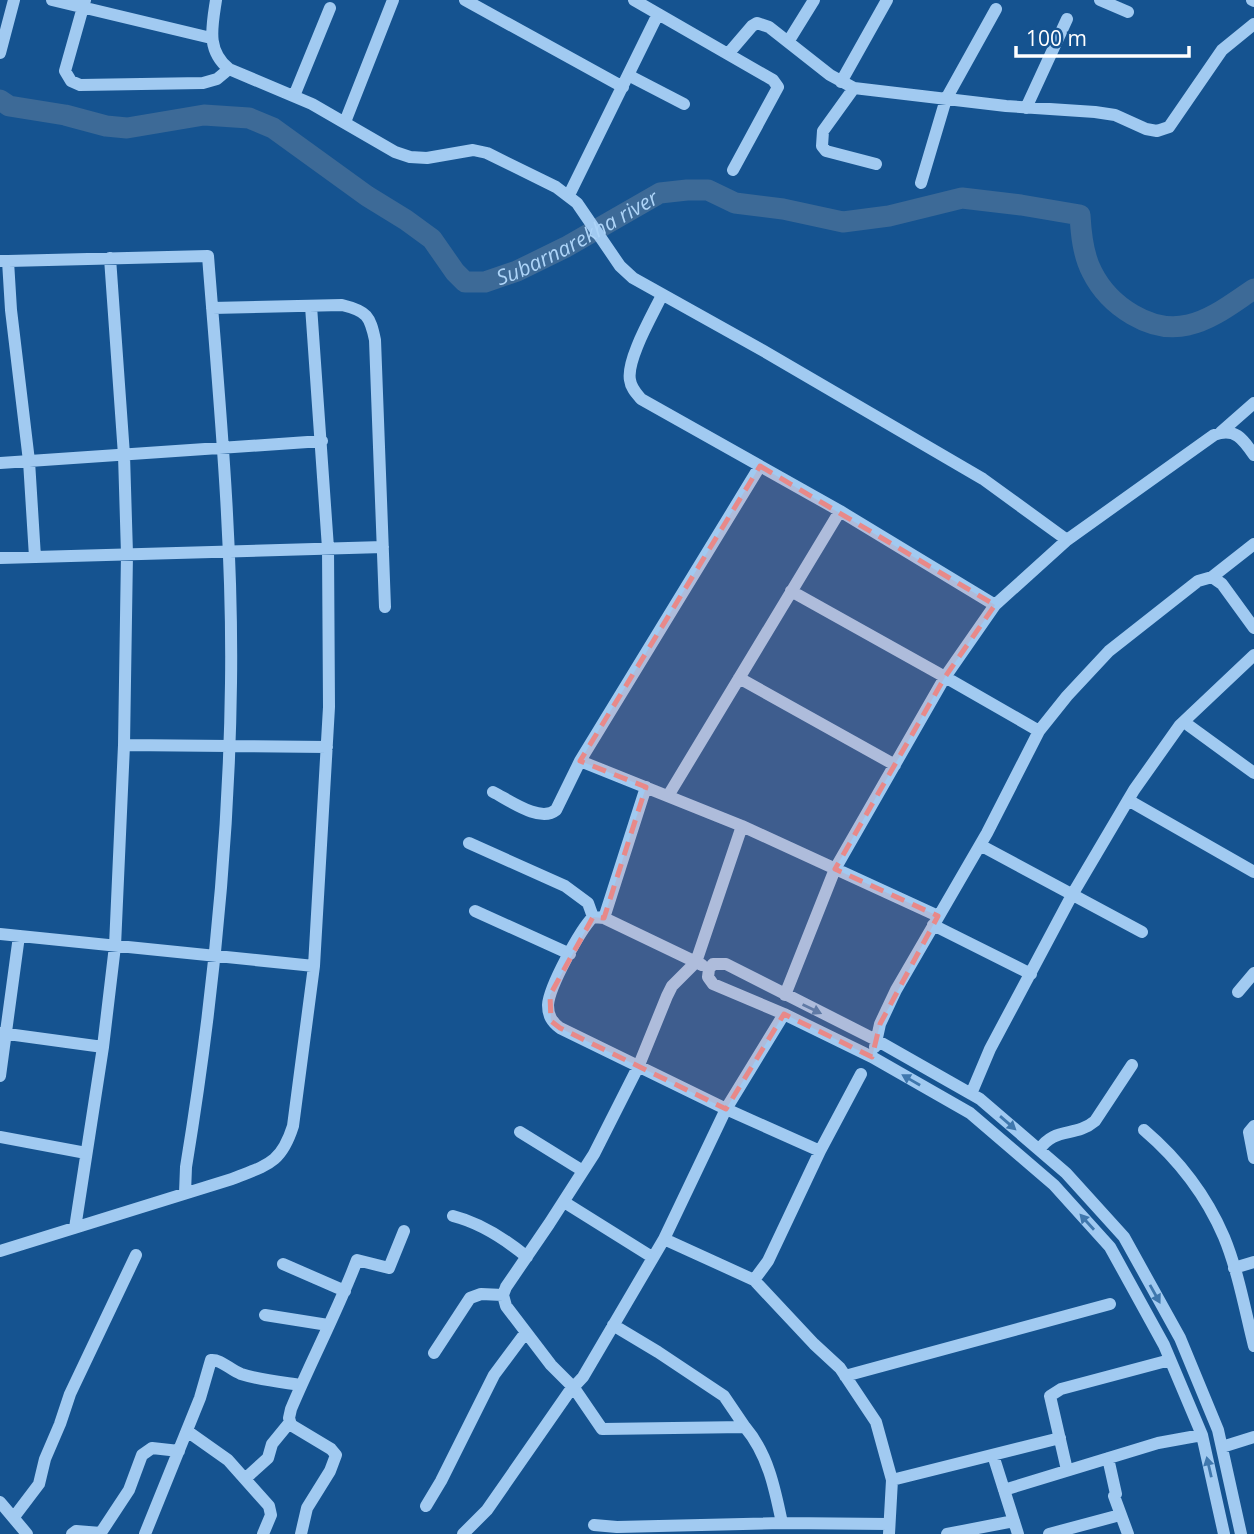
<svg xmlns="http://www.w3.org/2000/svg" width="1254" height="1534" font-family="'Open Sans',sans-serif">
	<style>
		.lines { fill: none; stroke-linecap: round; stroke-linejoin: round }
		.river { stroke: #3d6a97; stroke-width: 21 }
		.minor { stroke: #a1caf1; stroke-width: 12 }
		.oneway { fill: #3f77ad }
		.marked { fill: #e88989; fill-opacity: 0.2; stroke: #e88989; stroke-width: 5; stroke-dasharray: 14 9; stroke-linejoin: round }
		.labels { text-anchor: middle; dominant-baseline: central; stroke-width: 5; stroke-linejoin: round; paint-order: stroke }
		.water-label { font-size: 21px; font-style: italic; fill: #add4f8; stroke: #155390 }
	</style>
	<rect width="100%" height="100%" fill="#155390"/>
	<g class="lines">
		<!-- river -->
		<path class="river" id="s1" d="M0,100l9,6 56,9 41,11 21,2 77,-13 45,3 24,10 94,68 39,24 26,19 23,33 10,10h20l32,-11 49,-24 94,-54 27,-3h21l27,13 48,6 60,13 46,-6 73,-18 59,7 59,10c1,19 3,40 12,57 17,34 59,62 96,53 24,-5 46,-23 66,-36"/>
		<!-- minor -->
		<path class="minor" d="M52,0l159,38
			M85,0l-20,71 6,10 9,4 123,-2 14,-4 12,-10
			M216,0c-4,27 -10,50 13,69l83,35 83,48 15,5 17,1 46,-8 14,3 69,34 21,16 43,63 13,12 129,72 221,129 84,61 -72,65 -50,72 94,54
			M465,0l158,87
			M634,0l139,80 5,7 -45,83
			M1100,0l28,12
			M1252,0l2,1
			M788,42l26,-42
			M0,53l14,-53
			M728,54l24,-28 5,-3 12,4 61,48 24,13 152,18 89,6 20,3 31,14 11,2 12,-4 53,-77 32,-26
			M628,75l56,29
			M841,82l46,-82
			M854,88l-31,43 -1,15 4,5 50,13
			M294,96l36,-88
			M1026,108l41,-89
			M345,122l48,-122
			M921,183l25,-84 50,-90
			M569,195l89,-181
			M1,261h7l3,49 18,151 6,96
			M8,261l200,-5c11,142 25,285 23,427 -2,160 -19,326 -45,484l-1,26
			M662,295c-9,19 -36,65 -32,85 1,8 6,13 11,19l199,112 155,94
			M212,308l130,-3c25,6 28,11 33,35l10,267
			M1221,432l33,-29
			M0,463l322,-22
			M1067,540l147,-105c21,-8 29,4 40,20
			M0,558l383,-11
			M1212,577l42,-33
			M739,678l156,87
			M1184,722l70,51
			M124,745l203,2
			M580,761l162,65 196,90
			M493,792c16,8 47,31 63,18l24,-49 180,-295
			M668,796l172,-285
			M1128,800l126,72
			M742,826l-46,136 -24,24 -5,10 -28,69 -45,89 -45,70 -43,63 -3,8 3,11 45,59 23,23 28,41 143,-2c23,27 30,62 37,96
			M469,843l96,43 23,17 5,14
			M980,845l162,87
			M475,911l95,43
			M604,918l42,-131
			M933,925l98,49
			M0,934l314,32
			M702,965l-98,-47 -11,-1c-13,13 -44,70 -45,88 0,11 4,17 12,23l166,81 94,42
			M1238,992l16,-19
			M785,995l50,-126 110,-192 -154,-86
			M0,1033l103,14
			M875,1047l5,-23 16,-34 91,-157 52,-102 28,-35 42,-45 89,-70 14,-4 10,7 32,44
			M0,1076l19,-140
			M971,1094l19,-45 82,-154 62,-105 46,-65 74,-70
			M1254,1126l-5,6 5,26
			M1144,1130c34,29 62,65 80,107 14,34 21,73 30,109
			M520,1132l63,39
			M0,1137l86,16
			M1039,1150c16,-24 36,-12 56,-29l37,-56
			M564,1202l88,55
			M453,1216c28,7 52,23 74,41
			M75,1228l28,-181 12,-101 9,-201 3,-191 -3,-99 -14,-197
			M664,1239l90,41 60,64 26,24 36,54 16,58 -3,54
			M0,1251l232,-72c35,-14 49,-15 61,-53l21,-160 15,-259 -1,-159 -17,-242
			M283,1264l62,27
			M1234,1268l20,-6
			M754,1280l14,-19 52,-110 41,-77
			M265,1315l63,10
			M613,1325l45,27 66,44 21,31
			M434,1353l36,-55 11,-4 22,1
			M845,1376l265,-72
			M187,1431l41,29 41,46 2,9 -8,19
			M1222,1447l32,-10
			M993,1455l25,79
			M1108,1458l8,36 -2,2 14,38
			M1067,1470l-17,-74 11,-7 109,-29
			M246,1478l22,-20 4,-14 18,-22
			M892,1480l168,-42
			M1004,1490l154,-47 44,-8
			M0,1502l27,32
			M426,1506l15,-25 53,-106 32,-43
			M14,1517l25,-33 6,-25 15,-35 10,-30 66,-139
			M594,1525l23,2 165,-4 107,1
			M72,1534l4,-3 25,2
			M100,1534l29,-44 13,-35 10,-7 27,3
			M145,1534l55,-136 11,-38c10,-1 19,10 30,14 19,6 40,8 60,11
			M301,1534l6,-26 23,-37 6,-16 -5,-6 -40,-24 -2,-7 2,-9c21,-50 47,-99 66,-149l32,8 15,-37
			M463,1534l24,-24 82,-118 14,-15 81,-138 62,-130 58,-95
			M947,1534l67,-13
			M1049,1534l71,-19
			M1224,1534l-22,-99 -38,-90 -54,-98 -56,-62 -84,-72 -98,-56 -88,-43 -71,-30 -5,-7 1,-8 4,-5h13l152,77 102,58 86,74 58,64 56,101 38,92 23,104"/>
	</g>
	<!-- one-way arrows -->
	<defs><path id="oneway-solid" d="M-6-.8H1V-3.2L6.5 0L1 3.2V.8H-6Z" transform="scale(1.75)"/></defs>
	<g class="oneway">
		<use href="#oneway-solid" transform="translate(812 1009) rotate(26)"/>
		<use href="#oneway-solid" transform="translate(911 1080) rotate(-150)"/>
		<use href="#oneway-solid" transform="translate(1008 1123) rotate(41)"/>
		<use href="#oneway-solid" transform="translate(1087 1222) rotate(-132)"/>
		<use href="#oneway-solid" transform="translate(1155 1294) rotate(61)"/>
		<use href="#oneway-solid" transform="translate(1209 1467) rotate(-103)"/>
	</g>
	<!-- marked area -->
	<path class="marked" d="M760,466l235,139 -50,72 -110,192 103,47 -58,108 -8,33 -88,-43 -58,95 -166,-81 -9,-7 -1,-26 43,-78 11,1 42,-131 -66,-26z"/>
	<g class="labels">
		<!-- water labels -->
		<g class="water-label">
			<text stroke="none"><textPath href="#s1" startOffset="651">Subarnarekha river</textPath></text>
		</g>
	</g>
	<!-- scale -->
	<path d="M1016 46v10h173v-10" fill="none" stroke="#ffffff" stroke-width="3.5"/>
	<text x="1026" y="46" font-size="21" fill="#ffffff" stroke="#155390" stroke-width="5" paint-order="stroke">100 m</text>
</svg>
